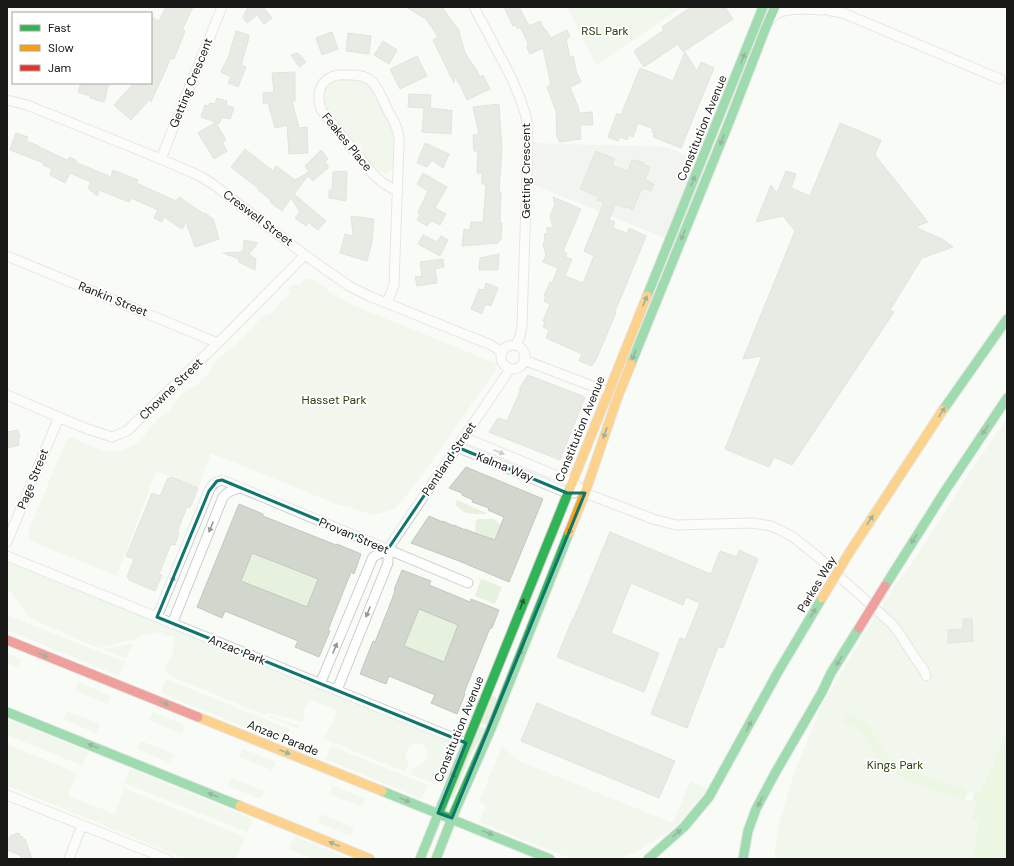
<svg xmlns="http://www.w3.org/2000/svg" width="1014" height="866" font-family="'DM Sans',sans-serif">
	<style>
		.built { fill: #e8ede4 }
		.green { fill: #e6f1de }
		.water { fill: #daefca }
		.pier { fill: #f9fbf7 }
		.building { fill: #d1d7cc; stroke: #c4c6c3; fill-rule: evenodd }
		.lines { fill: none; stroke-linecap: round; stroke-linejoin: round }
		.street-casing { stroke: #cccdcb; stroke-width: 11 }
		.fast-casing { stroke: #cccdcb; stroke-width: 11 }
		.slow-casing { stroke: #cccdcb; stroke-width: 11 }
		.jam-casing { stroke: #cccdcb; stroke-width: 11 }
		.street { stroke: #fefefe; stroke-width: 9 }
		.fast { stroke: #30b455; stroke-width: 9 }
		.slow { stroke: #ff9f0a; stroke-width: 9 }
		.jam { stroke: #e5322d; stroke-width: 9 }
		.slow-bridge-casing { stroke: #cccdcb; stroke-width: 11; stroke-linecap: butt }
		.jam-bridge-casing { stroke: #cccdcb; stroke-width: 11; stroke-linecap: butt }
		.slow-bridge { stroke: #ff9f0a; stroke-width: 9 }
		.jam-bridge { stroke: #e5322d; stroke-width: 9 }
		.oneway { fill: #235f33 }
		.oneway2 { fill: #969796 }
		.marked { fill: none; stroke: #0f766e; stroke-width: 3; stroke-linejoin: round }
		.labels { text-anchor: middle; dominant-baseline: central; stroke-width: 3.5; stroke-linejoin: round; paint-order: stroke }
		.park-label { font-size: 12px; fill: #28410c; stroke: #fff }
		.street-label { font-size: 12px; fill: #181917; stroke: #fff }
	</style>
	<rect width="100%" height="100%" fill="#f9fbf7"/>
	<!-- built -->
	<path class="built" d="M534,143l132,4 31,12 -32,79 -133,-54z"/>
	<!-- green -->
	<path class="green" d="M567,7h115l-86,58z
		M339,79c12,1 25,-1 33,10l22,45c1,6 1,13 1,19 -1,15 -4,27 -21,15l-49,-61c-5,-12 1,-25 14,-28z
		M308,278l5,1 11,8h2c6,11 17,10 24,17l145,59 1,7 -54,77 -25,35 -22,27 -22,6 -25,-8 -12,-3 -125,-51 -13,35 -42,-17 -39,105 -84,-34 -4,-3 -1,-6 37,-91c2,-2 2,-3 5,-4 4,0 8,2 12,4 11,5 23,11 35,9 12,-1 21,-9 29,-17l-1,-1 15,-16 10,-7 3,-6 15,-16 7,-1 16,-16 -1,-2 4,-7 15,-12 24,-22 8,-12 9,-2 8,-8 1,-5h3l9,-8 -3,-5 8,-4 3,1 6,-6z
		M1007,418v311l-18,42 -16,48h5l-4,40h-200l4,-31 15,-51 29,-73 73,-119 15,-19 60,-94z
		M457,500l29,13v1c-15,0 -21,2 -31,-10z
		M478,519h16l7,6 -6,15 -20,-7 1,-12z
		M252,553l59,24 4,-8 6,3 -15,38 -5,-5 -60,-24z
		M7,562l440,179 4,2 -2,5 -14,36 -24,-10 2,-6c3,-1 6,-2 9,-4 16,-14 -7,-31 -15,-13 -3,8 1,9 1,15 0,1 -2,6 -2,6l-82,-33 6,-15 2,1 6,-14 -29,-12 -6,14 2,1 -3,8 -35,-10 -2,3 -97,-40v-3l-4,-2 1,-4 7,-9 2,-21h-9l-4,-4 -15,2 -10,5 -38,9 -68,-30 -18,-25 -5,-3v-8l2,-7 -2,-1z
		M481,579l21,8 -7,17 -20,-8z
		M421,604l37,21 -16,41 -15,1 -8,21 -15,-6 8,-21 -9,-12z
		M7,615l118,47 -6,14 -112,-46z
		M133,643l-7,16 -23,-10z
		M7,653l14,6 -3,8 -11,-4z
		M166,679l123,50 -5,14 -123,-50z
		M78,682l33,14 -3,8 -33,-13z
		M492,696l4,1v3l-9,25 -8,-3 12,-25z
		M67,711l33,13 -4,9 -33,-14z
		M152,712l33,13 -3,9 -33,-14z
		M270,716l30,10 -1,3 -30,-12z
		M7,719l81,33 -5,14 -76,-31z
		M478,726l8,3 -15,25 -18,45 -4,-2z
		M141,741l33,13 -4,9 -33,-14z
		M7,744l70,29 -9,23 47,18 9,-26 121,49 -9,22h-49l-180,-73z
		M331,746l97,39 -6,14 -97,-40z
		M502,746l17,15 154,62 17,-42 18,8 -27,32 -14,12 -22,14 -25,12h-48l-93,-37 7,-17 -7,-3z
		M243,749l33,13 -4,8 -33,-13z
		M453,749h1l1,6 -1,4 -11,28 -5,-2z
		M130,769l123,50 -6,13 -123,-49z
		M231,778l33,13 -3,8 -33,-13z
		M333,786l33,13 -4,8 -33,-13z
		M321,814l33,14 -3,8 -33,-13z
		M294,836l57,23h-38l-24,-10z"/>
	<!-- water -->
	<path class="water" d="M847,713l13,7 8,5 16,28 13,11 1,-1c21,12 42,20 65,26l1,2 16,3 27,-65v130h-33l4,-39 -6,-1 6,-17c-32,-7 -75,-18 -98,-42 -8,-8 -11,-21 -18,-28 -5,-5 -13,-7 -19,-11z"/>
	<!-- pier -->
	<path class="pier" d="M968,792l7,1 -3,8 -7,-1z"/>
	<!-- building -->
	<path class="building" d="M166,7h27l-11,23 3,1 -11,28 -3,-1 -20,44v-4l-20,22 -17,-15 20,-22h17v-66l8,4z
		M248,7h15l9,11 -8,6 -7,-9 -10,8 -4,-6z
		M406,7h36l15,21h1l7,25 10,15v-1l5,10 3,-2 7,14 -23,11 -8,-17h-1l-3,-9 -1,9 -21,-43 5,-3 -12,-18z
		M504,7h15l10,19 11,-5 5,9h1l5,8 16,-8 3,7 -4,2 4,18 3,-1 4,19h1l3,7 -11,5 9,22v4l13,-1 1,13h-13l1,14 -22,3v-4h-2l-1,-24h1l-10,-27 4,-2 -8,-37 -13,6 -3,-6 1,-5 -8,-16 -2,2 -2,-4 -3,1z
		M691,7h34l8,12 -50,33 -5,-8 -34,23 -10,-16 30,-21 -2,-3z
		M236,31l13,4v3l-8,27 5,2 -8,20 -10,-4 3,-6 -10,-5 6,-13h1z
		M332,32l6,17 -16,6 -6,-17z
		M348,33l23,3 -2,18 -23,-3z
		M383,41l14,9 -8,14 -15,-9z
		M685,52l12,19 4,-9 13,6 -33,80 -28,-11 1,-4 -2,-1 1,-3 -15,-6 -5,14 -4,-2 -2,5 -7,-3 -2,4 -10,-4 9,-24 4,2 19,-47 33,13z
		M298,53l8,9 -7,5 -8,-12z
		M417,56l10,20 -27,13 -10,-20z
		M295,72v29h-3l7,27 8,-1 1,26 -19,1 -2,-29 -12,3 -7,-25h-5v-10l11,-1 -2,-19z
		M81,83h28l-5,19 -14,-4v-2l-12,-4z
		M409,94l22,1 -1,13 18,2 -2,1 6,-1 -1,24 -29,-2 2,-24 -16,-1z
		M217,98l10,3 -1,4 8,3 -4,11 -8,-2 -3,7 -3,-1 10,17 -4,2 5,9 -13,8 -16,-26 18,-11 -15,-5 4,-12 4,1 1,-3 5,1z
		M499,104l3,46 -3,42h2l-1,31h2l-1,16 -3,4 -36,3 2,-17 6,1 1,-8h12l3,-38h-4v-11h-5l1,-22h-4l-1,-16 6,-1 -6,-27z
		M840,123l41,17 -6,15 53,67 -13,5 27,12 11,8 -31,11 -32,52 4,2 -102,153 -18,-8 -5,10 -44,-18 37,-93 -19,3 52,-128 -12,-15 -27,6 15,-37 6,8 9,-22 10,3 -5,14 19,8z
		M16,133l12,4 -2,4 13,5v1l28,13 3,-3 6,3 -1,2 36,15 2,-7 25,10 -2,3 40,18 3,-4 25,17 1,-1 8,6 6,20 -24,8 -9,-25 -4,7 -18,-12 -2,5 -8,-4 4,-8 -27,-12 -2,4 -30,-12 -2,6 -9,-8 3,-6 -21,-9 -5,10 -15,-8 2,-6 -9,-4 1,-2 -34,-13z
		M425,143l24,11 -6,14 -11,-8 -5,7 -10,-4z
		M245,149l28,22 3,-5 19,14 14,-8 -4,-6 16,-16 7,9 -3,3 3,3v3l-15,13 -5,-5 -14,18 32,27 -8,9 -9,-7 -3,3 -11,-8 5,-6 -9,-14 -9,13 -12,-9 1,-2 -13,-10 1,-1 -28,-22z
		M596,151l19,8 -3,6 16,6 4,-11 3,1v-1l9,3 -1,2 7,2 -5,13 9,4 -3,7 -9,-3 -9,21 -6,-2 -1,1 -11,-4 -6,16 6,2 -2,6 14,5 2,-5 17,8 -24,59 -7,16 1,1 -12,29 -9,21 -1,-1 -2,5 -13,-5 3,-7 -36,-16 3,-8 -6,-3 2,-5 -2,-1 7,-17 -6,-3 2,-5h-2l6,-14 2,1 6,-15 -15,-6 3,-7 -3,-10 2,-6 -1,-5 4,-1 -2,-5 7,-1 -3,-11 5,-12 -2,-7 28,12 -18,42 4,2 -2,4 7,2 -7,17 18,7 11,-27 -10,-5 20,-49 -7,-2 2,-3 -19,-8z
		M347,171l-1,30 -17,-3v-8h3l1,-18z
		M423,173l24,14 -12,21 11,6 -6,11 -8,-4 -5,5 -10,-6 3,-5 -2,-3 10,-21 -11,-7z
		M351,216l23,3 -2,23 -5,19 -27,-8 5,-19 8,2z
		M423,235l14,7 4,-6 7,4 -8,16 -22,-12z
		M244,240l14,3 -9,11 7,5 -1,11 -16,-8v-3l-16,-6 20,-1z
		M499,254l-1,16h-19l1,-12z
		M443,259l1,8 -9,2 2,14 -20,3 -2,-9 7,-1 -2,-14z
		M486,283l12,5 -7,18 -6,-2 -3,10 -11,-5 8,-20 5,1z
		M528,375l57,22 -25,63 -71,-28 9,-14 9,3 14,-32h-2z
		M18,430l2,8h-2l1,7 -12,3v-16z
		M466,467l77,32 -34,83 -50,-21 -48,-18 18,-27 14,6v-1l11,5v-1l11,5v-1l10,4 20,7 9,-23 -16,-7 1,-2 -17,-6 1,-2 -11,-5v-2l-13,-5z
		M171,477l27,11 -8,20 -3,-1 -10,25 2,1 -4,12 -4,-1 -12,30 3,1 -7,16 -26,-11v-2l-2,-1 7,-18 -8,-3 26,-63 8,3 8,-18 2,1z
		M239,504l24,10v2l73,29 1,-1 24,10 -7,20 -3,-2 -23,58 2,1 -11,26 -24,-10 3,-6 -73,-30 -3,7 -25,-11zM252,553l66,26 -11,28 -66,-26z
		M610,532l101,42 9,-23 17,6 2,-7 19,9 -35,89 -5,-1 -31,81 -36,-14 29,-76 5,2 15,-37 -14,-6 -3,8 -52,-22 -20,50 48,20 -15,39 -87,-35 16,-39h1z
		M402,570l29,11 -2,4 10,4 31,13 1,-3 28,11 -7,18h-2l-26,65 1,1 -8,20 -26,-11 4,-8 -46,-19 -3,8 -26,-10 13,-33 2,1 14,-35 6,-16 -1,-1zM419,609l39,16 -14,37 -40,-16z
		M963,619h9l1,22 -25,2v-13l15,-1z
		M537,703l138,58 -16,37 -138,-57z
		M19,833l1,4 2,-1 1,3h2l7,20h-11l-1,-4 -13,-5v-5l3,-9z"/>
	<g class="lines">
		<!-- street casing -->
		<g class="street-casing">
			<path id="street" d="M474,7l37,70 9,21 6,18 2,23 -6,186 -2,11 -4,9
				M817,7l14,4 12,2 157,66
				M771,19c2,-2 4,-5 7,-6 10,-5 34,-4 45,-3
				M7,100l20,5 134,54 39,17 14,9 91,70 44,31 20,10 122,49 11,7
				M161,159l18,-46 43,-106
				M7,256l211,87
				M387,303l7,-18 5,-142c1,-12 -5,-22 -11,-32 -5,-10 -9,-24 -18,-31 -6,-5 -14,-5 -21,-5 -5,0 -10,-1 -15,1 -16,5 -18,22 -12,35l51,63 10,9 15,9
				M501 357a12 12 0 1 1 24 0a12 12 0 1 1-24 0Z
				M524,360l84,32
				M7,395l75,32 30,10 15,-6 99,-96 79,-80
				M463,437l109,45 13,11 68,26 23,6 77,-2 18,3 9,4 13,7 25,20 74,67c9,10 15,22 23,34 4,6 10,11 11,18
				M457,447l110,46h7
				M7,542l52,-125
				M7,556l459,187
				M157,617l52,-126c3,-7 6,-9 13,-11l246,103
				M172,624l51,-127c5,-6 10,-8 18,-9
				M320,684l53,-127 15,-8 122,-180
				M337,690l51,-127v-14
				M7,795l160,64
				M69,859l13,-34"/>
		</g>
		<!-- fast casing -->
		<g class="fast-casing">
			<path id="fast" d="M647,296l116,-289
				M631,364l99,-244 36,-93 9,-20
				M943,410l64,-91
				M885,586l60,-95 62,-93
				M7,712l233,94
				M382,791l168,68
				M420,859l150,-371
				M436,859l16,-41 39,-89 78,-196
				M648,859l36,-32 25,-30 69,-125 44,-74
				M743,859l5,-28 8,-22 18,-34 48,-83 9,-19 28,-45"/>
		</g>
		<!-- slow casing -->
		<g class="slow-casing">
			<path id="slow" d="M570,488l77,-192
				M569,533l16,-40 33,-97 13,-32
				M849,553l94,-143
				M198,717l184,74
				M240,806l130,53"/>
		</g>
		<!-- jam casing -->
		<g class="jam-casing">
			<path id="jam" d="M7,640l191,77"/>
		</g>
		<!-- street -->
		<use href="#street" class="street"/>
		<!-- fast -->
		<use href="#fast" class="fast"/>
		<!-- slow -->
		<use href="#slow" class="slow"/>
		<!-- jam -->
		<use href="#jam" class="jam"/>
		<!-- slow-bridge casing -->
		<g class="slow-bridge-casing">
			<path id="slow-bridge" d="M822,598l27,-45"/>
		</g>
		<!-- jam-bridge casing -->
		<g class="jam-bridge-casing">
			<path id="jam-bridge" d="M859,628l26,-42"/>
		</g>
		<!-- slow-bridge -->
		<use href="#slow-bridge" class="slow-bridge"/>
		<!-- jam-bridge -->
		<use href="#jam-bridge" class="jam-bridge"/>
	</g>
	<!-- one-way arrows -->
	<defs><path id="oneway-solid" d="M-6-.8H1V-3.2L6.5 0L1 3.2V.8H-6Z"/></defs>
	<g class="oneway">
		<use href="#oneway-solid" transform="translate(743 58) rotate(-68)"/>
		<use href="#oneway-solid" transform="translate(722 140) rotate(112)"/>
		<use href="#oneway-solid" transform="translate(693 181) rotate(-68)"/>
		<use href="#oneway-solid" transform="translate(683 235) rotate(112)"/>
		<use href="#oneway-solid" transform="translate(645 301) rotate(-68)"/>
		<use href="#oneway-solid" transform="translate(634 355) rotate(112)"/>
		<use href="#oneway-solid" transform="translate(942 412) rotate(-56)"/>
		<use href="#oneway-solid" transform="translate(985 430) rotate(124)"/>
		<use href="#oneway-solid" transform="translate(605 433) rotate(109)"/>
		<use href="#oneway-solid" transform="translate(870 520) rotate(-57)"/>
		<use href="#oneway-solid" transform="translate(571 529) rotate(112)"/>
		<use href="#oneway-solid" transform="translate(914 539) rotate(121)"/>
		<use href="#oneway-solid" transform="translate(522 604) rotate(-68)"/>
		<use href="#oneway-solid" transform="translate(813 613) rotate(-59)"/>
		<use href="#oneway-solid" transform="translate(522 650) rotate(112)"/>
		<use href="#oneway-solid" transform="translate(43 655) rotate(22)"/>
		<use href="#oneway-solid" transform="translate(839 661) rotate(122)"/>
		<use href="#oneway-solid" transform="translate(164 703) rotate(22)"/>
		<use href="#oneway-solid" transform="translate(749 726) rotate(-62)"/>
		<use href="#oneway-solid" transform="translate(93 746) rotate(-158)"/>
		<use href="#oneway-solid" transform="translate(285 752) rotate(22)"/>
		<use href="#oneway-solid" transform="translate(452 777) rotate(-68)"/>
		<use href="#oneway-solid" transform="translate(213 795) rotate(-158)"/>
		<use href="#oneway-solid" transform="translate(405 800) rotate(22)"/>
		<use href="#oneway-solid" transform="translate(760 802) rotate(117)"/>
		<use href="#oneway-solid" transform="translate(488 833) rotate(22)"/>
		<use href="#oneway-solid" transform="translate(677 833) rotate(-42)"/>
		<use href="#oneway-solid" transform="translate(334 844) rotate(-158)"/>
	</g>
	<g class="oneway2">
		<use href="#oneway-solid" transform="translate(499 452) rotate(22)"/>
		<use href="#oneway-solid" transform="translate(211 527) rotate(112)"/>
		<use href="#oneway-solid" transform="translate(172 581) rotate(-68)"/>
		<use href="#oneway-solid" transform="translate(368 612) rotate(112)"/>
		<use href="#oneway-solid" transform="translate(335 648) rotate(-67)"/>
	</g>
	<!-- marked area -->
	<path d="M0 0H1014V866H0ZM457,447l110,46h18l-133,325 -14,-5 28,-70 -309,-126 52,-126 8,-10 5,-1 166,69z" fill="#f9fbf7" fill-opacity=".55" fill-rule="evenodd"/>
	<path class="marked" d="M457,447l110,46h18l-133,325 -14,-5 28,-70 -309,-126 52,-126 8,-10 5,-1 166,69z"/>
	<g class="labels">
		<!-- park labels -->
		<g class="park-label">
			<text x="605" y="31">RSL Park</text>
			<text x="334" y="400">Hasset Park</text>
			<text x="895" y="765">Kings Park</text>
		</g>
		<!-- street labels -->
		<g class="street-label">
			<text transform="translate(191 83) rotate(-68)">Getting Crescent</text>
			<text transform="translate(702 128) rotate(-68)">Constitution Avenue</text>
			<text transform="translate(347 142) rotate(51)">Feakes Place</text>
			<text transform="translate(526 171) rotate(-90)">Getting Crescent</text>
			<text transform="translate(258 218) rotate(37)">Creswell Street</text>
			<text transform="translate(113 299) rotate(22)">Rankin Street</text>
			<text transform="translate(171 389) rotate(-44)">Chowne Street</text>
			<text transform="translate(580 429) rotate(-68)">Constitution Avenue</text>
			<text transform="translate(449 459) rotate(-56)">Pentland Street</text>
			<text transform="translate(505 467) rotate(22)">Kalma Way</text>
			<text transform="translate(33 479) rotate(-68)">Page Street</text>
			<text transform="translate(354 536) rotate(23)">Provan Street</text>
			<text transform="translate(817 584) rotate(-59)">Parkes Way</text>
			<text transform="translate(237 650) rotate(22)">Anzac Park</text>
			<text transform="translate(459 729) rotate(-68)">Constitution Avenue</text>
			<text transform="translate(283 738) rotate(22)">Anzac Parade</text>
		</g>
	</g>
	<!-- border -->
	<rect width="1014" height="866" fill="none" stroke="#181917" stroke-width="16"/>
	<!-- legend -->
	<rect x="12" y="12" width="140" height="72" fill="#ffffff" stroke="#a3a3a2"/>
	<rect x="20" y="25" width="20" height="6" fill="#30b455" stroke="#a3a3a2"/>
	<text x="48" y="32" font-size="12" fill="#181917">Fast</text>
	<rect x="20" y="45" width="20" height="6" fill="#ff9f0a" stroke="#a3a3a2"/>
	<text x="48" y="52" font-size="12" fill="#181917">Slow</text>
	<rect x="20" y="65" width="20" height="6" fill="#e5322d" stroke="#a3a3a2"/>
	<text x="48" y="72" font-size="12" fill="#181917">Jam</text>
</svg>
